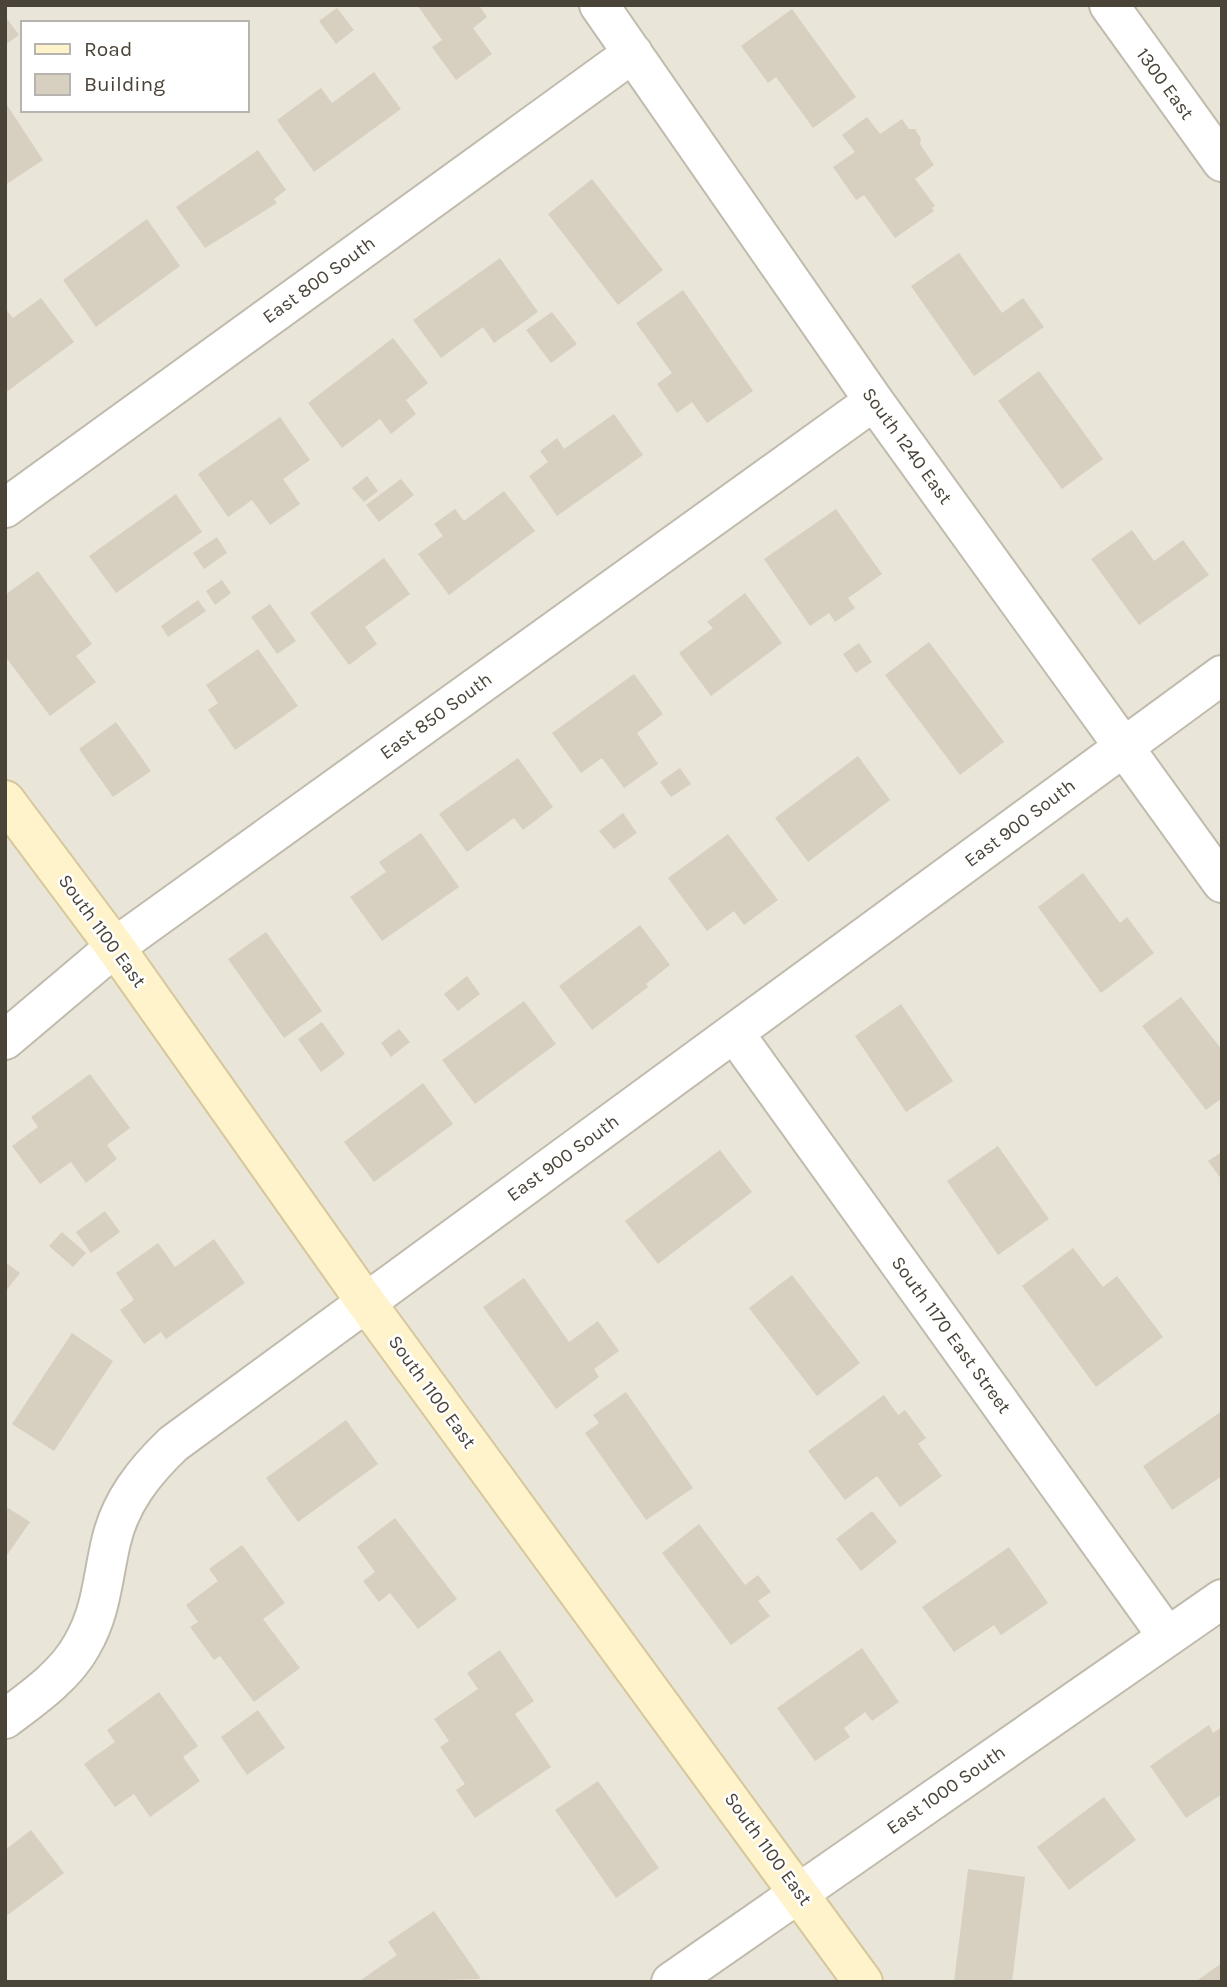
<svg xmlns="http://www.w3.org/2000/svg" width="1227" height="1987" font-family="Karla,sans-serif">
	<style>
		.residential { fill: #eae5d9; fill-rule: evenodd }
		.building { fill: #d7cfc0 }
		.lines { fill: none; stroke-linecap: round; stroke-linejoin: round }
		.street-casing { stroke: #c1bbad; stroke-width: 42 }
		.secondary-casing { stroke: #d6c79a; stroke-width: 42 }
		.street { stroke: #fff; stroke-width: 38 }
		.secondary { stroke: #fff3cc; stroke-width: 38 }
		.labels { text-anchor: middle; dominant-baseline: central; stroke-width: 5; stroke-linejoin: round; paint-order: stroke }
		.street-label { font-size: 19px; fill: #4a4338; stroke: #fff }
	</style>
	<rect width="100%" height="100%" fill="#f6f2eb"/>
	<!-- residential -->
	<path class="residential" d="M5,5h1217v1977h-1217zM23,23h224v87h-224z"/>
	<!-- building -->
	<path class="building" d="M417,5h62l8,12 -14,11 19,26 -36,26 -24,-33 10,-7z
		M337,8l17,22 -18,14 -17,-23z
		M792,9l64,88 -43,31 -37,-51 -8,6 -27,-37z
		M5,16l14,19 -14,10z
		M374,72l27,37 -87,63 -37,-52 44,-32 11,15z
		M5,102l38,58 -38,25z
		M867,117l13,17 22,-15 7,10h6l6,10 -1,5 14,21 -19,14 20,27 -3,2 2,3 -39,27 -31,-43 -8,5 -23,-33 22,-15 -13,-17z
		M258,150l28,40 -12,9 3,4 -72,45 -29,-41z
		M592,179l71,91 -45,35 -70,-91z
		M147,219l33,47 -84,61 -33,-47z
		M959,253l43,60 21,-15 21,29 -70,49 -63,-90z
		M500,258l38,54 -44,31 -11,-16 -42,31 -28,-38z
		M683,290l70,101 -46,32 -15,-21 -15,11 -20,-29 15,-11 -36,-50z
		M41,298l33,44 -69,51v-85l8,10z
		M552,312l25,32 -26,19 -25,-33z
		M393,338l35,45 -22,17 10,14 -25,20 -11,-15 -38,29 -34,-45z
		M1039,371l64,88 -41,30 -64,-88z
		M614,414l29,41 -86,61 -28,-40 19,-14 -8,-11 17,-13 7,11z
		M280,417l30,43 -27,19 17,25 -30,21 -18,-25 -24,17 -30,-43z
		M367,476l11,15 -14,11 -12,-14z
		M401,479l13,16 -35,27 -13,-17z
		M504,491l31,40 -86,64 -31,-41 25,-18 -9,-12 21,-15 9,12z
		M176,494l26,38 -86,61 -27,-37z
		M836,509l46,65 -34,24 7,10 -20,14 -6,-9 -19,13 -46,-67z
		M1132,530l22,31 29,-21 26,35 -70,50 -48,-66z
		M217,537l10,16 -23,16 -11,-16z
		M384,558l26,36 -45,33 12,17 -28,21 -39,-52z
		M38,571l54,73 -16,12 20,26 -46,34 -45,-60v-61z
		M222,580l9,13 -16,12 -9,-14z
		M745,593l37,50 -71,53 -32,-43 34,-25 -6,-6z
		M198,600l8,11 -38,26 -7,-11z
		M270,604l26,37 -19,13 -26,-37z
		M929,642l75,100 -44,33 -75,-100z
		M859,643l13,19 -16,11 -13,-19z
		M258,649l40,57 -63,44 -27,-40 10,-7 -12,-18z
		M634,674l29,40 -26,19 21,31 -34,24 -22,-30 -21,15 -29,-40z
		M116,722l35,49 -38,26 -34,-48z
		M858,756l32,44 -82,62 -33,-44z
		M518,758l35,49 -30,23 -9,-12 -47,34 -28,-38z
		M680,768l11,16 -20,13 -11,-15z
		M623,813l14,20 -23,16 -15,-18z
		M421,833l38,54 -77,54 -32,-44 36,-25 -7,-10z
		M728,834l50,66 -34,25 -10,-14 -27,20 -39,-53z
		M1083,873l37,50 7,-6 27,36 -53,40 -63,-86z
		M640,925l30,40 -24,19 2,3 -56,43 -33,-44z
		M266,932l56,79 -38,27 -56,-79z
		M467,976l13,18 -22,17 -14,-17z
		M1181,997l41,53v48l-16,12 -64,-84z
		M524,1001l32,43 -81,60 -33,-44z
		M901,1004l52,77 -47,31 -51,-76z
		M322,1022l23,32 -24,18 -23,-33z
		M399,1029l11,13 -19,15 -10,-14z
		M90,1074l40,54 -23,17 10,14 -31,24 -15,-21 -31,22 -28,-38 26,-19 -7,-10z
		M423,1083l30,41 -79,58 -30,-40z
		M998,1146l51,73 -51,36 -51,-74z
		M720,1150l32,42 -94,72 -33,-43z
		M1222,1152v28l-14,-19z
		M105,1211l15,21 -29,21 -15,-21z
		M62,1232l24,21 -13,14 -24,-21z
		M214,1239l31,44 -79,56 -5,-7 -17,12 -24,-34 14,-10 -18,-27 42,-30 17,24z
		M1073,1248l30,39 14,-11 46,61 -67,50 -74,-101z
		M5,1262l15,11 -15,19z
		M792,1275l68,88 -43,33 -68,-88z
		M524,1278l45,64 29,-21 21,30 -25,18 5,8 -43,32 -73,-102z
		M72,1333l41,28 -59,90 -42,-27z
		M626,1392l67,96 -47,32 -61,-87 14,-10 -6,-8z
		M884,1395l14,20 7,-5 21,28 -8,6 24,32 -42,31 -23,-31 -32,24 -37,-49z
		M1222,1411v65l-50,34 -29,-44z
		M346,1420l32,44 -80,58 -32,-44z
		M5,1506l25,16 -25,36z
		M872,1511l25,31 -36,29 -25,-32z
		M395,1518l62,81 -39,30 -28,-36 -11,9 -16,-21 12,-9 -18,-25z
		M699,1524l46,61 13,-10 13,17 -13,9 12,15 -39,29 -69,-92z
		M242,1545l43,58 -22,16 37,49 -46,34 -34,-46 -6,4 -24,-33 8,-5 -12,-17 32,-24 -9,-12z
		M1009,1547l39,56 -47,32 -7,-10 -40,27 -32,-45z
		M862,1648l37,54 -27,19 -7,-9 -21,16 6,9 -35,24 -38,-53z
		M500,1650l34,51 -19,13 36,53 -76,51 -19,-28 9,-6 -25,-37 9,-6 -15,-22 44,-30 -11,-16z
		M159,1692l39,54 -15,11 17,24 -50,36 -16,-23 -19,13 -31,-43 31,-22 -8,-12z
		M258,1710l27,38 -38,27 -26,-38z
		M1209,1725l4,8 9,-6v67l-36,24 -36,-52z
		M598,1781l61,87 -43,30 -61,-88z
		M1104,1797l32,43 -67,50 -32,-43z
		M31,1830l33,43 -59,44v-67z
		M968,1869l57,8 -13,105h-58z
		M434,1911l47,68 -123,3 39,-27 -9,-13z
		M1222,1963v19h-27z"/>
	<g class="lines">
		<!-- street casing -->
		<g class="street-casing">
			<path id="street" d="M599,5l275,396 348,482
				M1109,5l113,157
				M5,508l628,-455
				M735,1034l432,602
				M5,1040l110,-93 759,-546
				M5,1719c28,-21 60,-43 77,-74 20,-35 20,-65 29,-103 9,-40 33,-70 62,-98l1049,-769
				M671,1982l551,-383"/>
		</g>
		<!-- secondary casing -->
		<g class="secondary-casing">
			<path id="secondary" d="M5,800l110,147 250,354 498,681"/>
		</g>
		<!-- street -->
		<use href="#street" class="street"/>
		<!-- secondary -->
		<use href="#secondary" class="secondary"/>
	</g>
	<g class="labels">
		<!-- street labels -->
		<g class="street-label">
			<text transform="translate(1165 84) rotate(54)">1300 East</text>
			<text transform="translate(319 280) rotate(-36)">East 800 South</text>
			<text transform="translate(907 446) rotate(54)">South 1240 East</text>
			<text transform="translate(436 716) rotate(-36)">East 850 South</text>
			<text transform="translate(1020 823) rotate(-37)">East 900 South</text>
			<text transform="translate(102 931) rotate(54)">South 1100 East</text>
			<text transform="translate(563 1158) rotate(-36)">East 900 South</text>
			<text transform="translate(951 1335) rotate(54)">South 1170 East Street</text>
			<text transform="translate(432 1392) rotate(54)">South 1100 East</text>
			<text transform="translate(946 1790) rotate(-35)">East 1000 South</text>
			<text transform="translate(768 1849) rotate(54)">South 1100 East</text>
		</g>
	</g>
	<!-- border -->
	<rect width="1227" height="1987" fill="none" stroke="#4a4338" stroke-width="14"/>
	<!-- legend -->
	<rect x="21" y="21" width="228" height="91" fill="#ffffff" stroke="#b7b4af" stroke-width="2"/>
	<rect x="35" y="44" width="35" height="10" fill="#fff3cc" stroke="#b7b4af" stroke-width="2"/>
	<text x="84" y="56" font-size="21" fill="#4a4338">Road</text>
	<rect x="35" y="74" width="35" height="21" fill="#d7cfc0" stroke="#b7b4af" stroke-width="2"/>
	<text x="84" y="91" font-size="21" fill="#4a4338">Building</text>
</svg>
